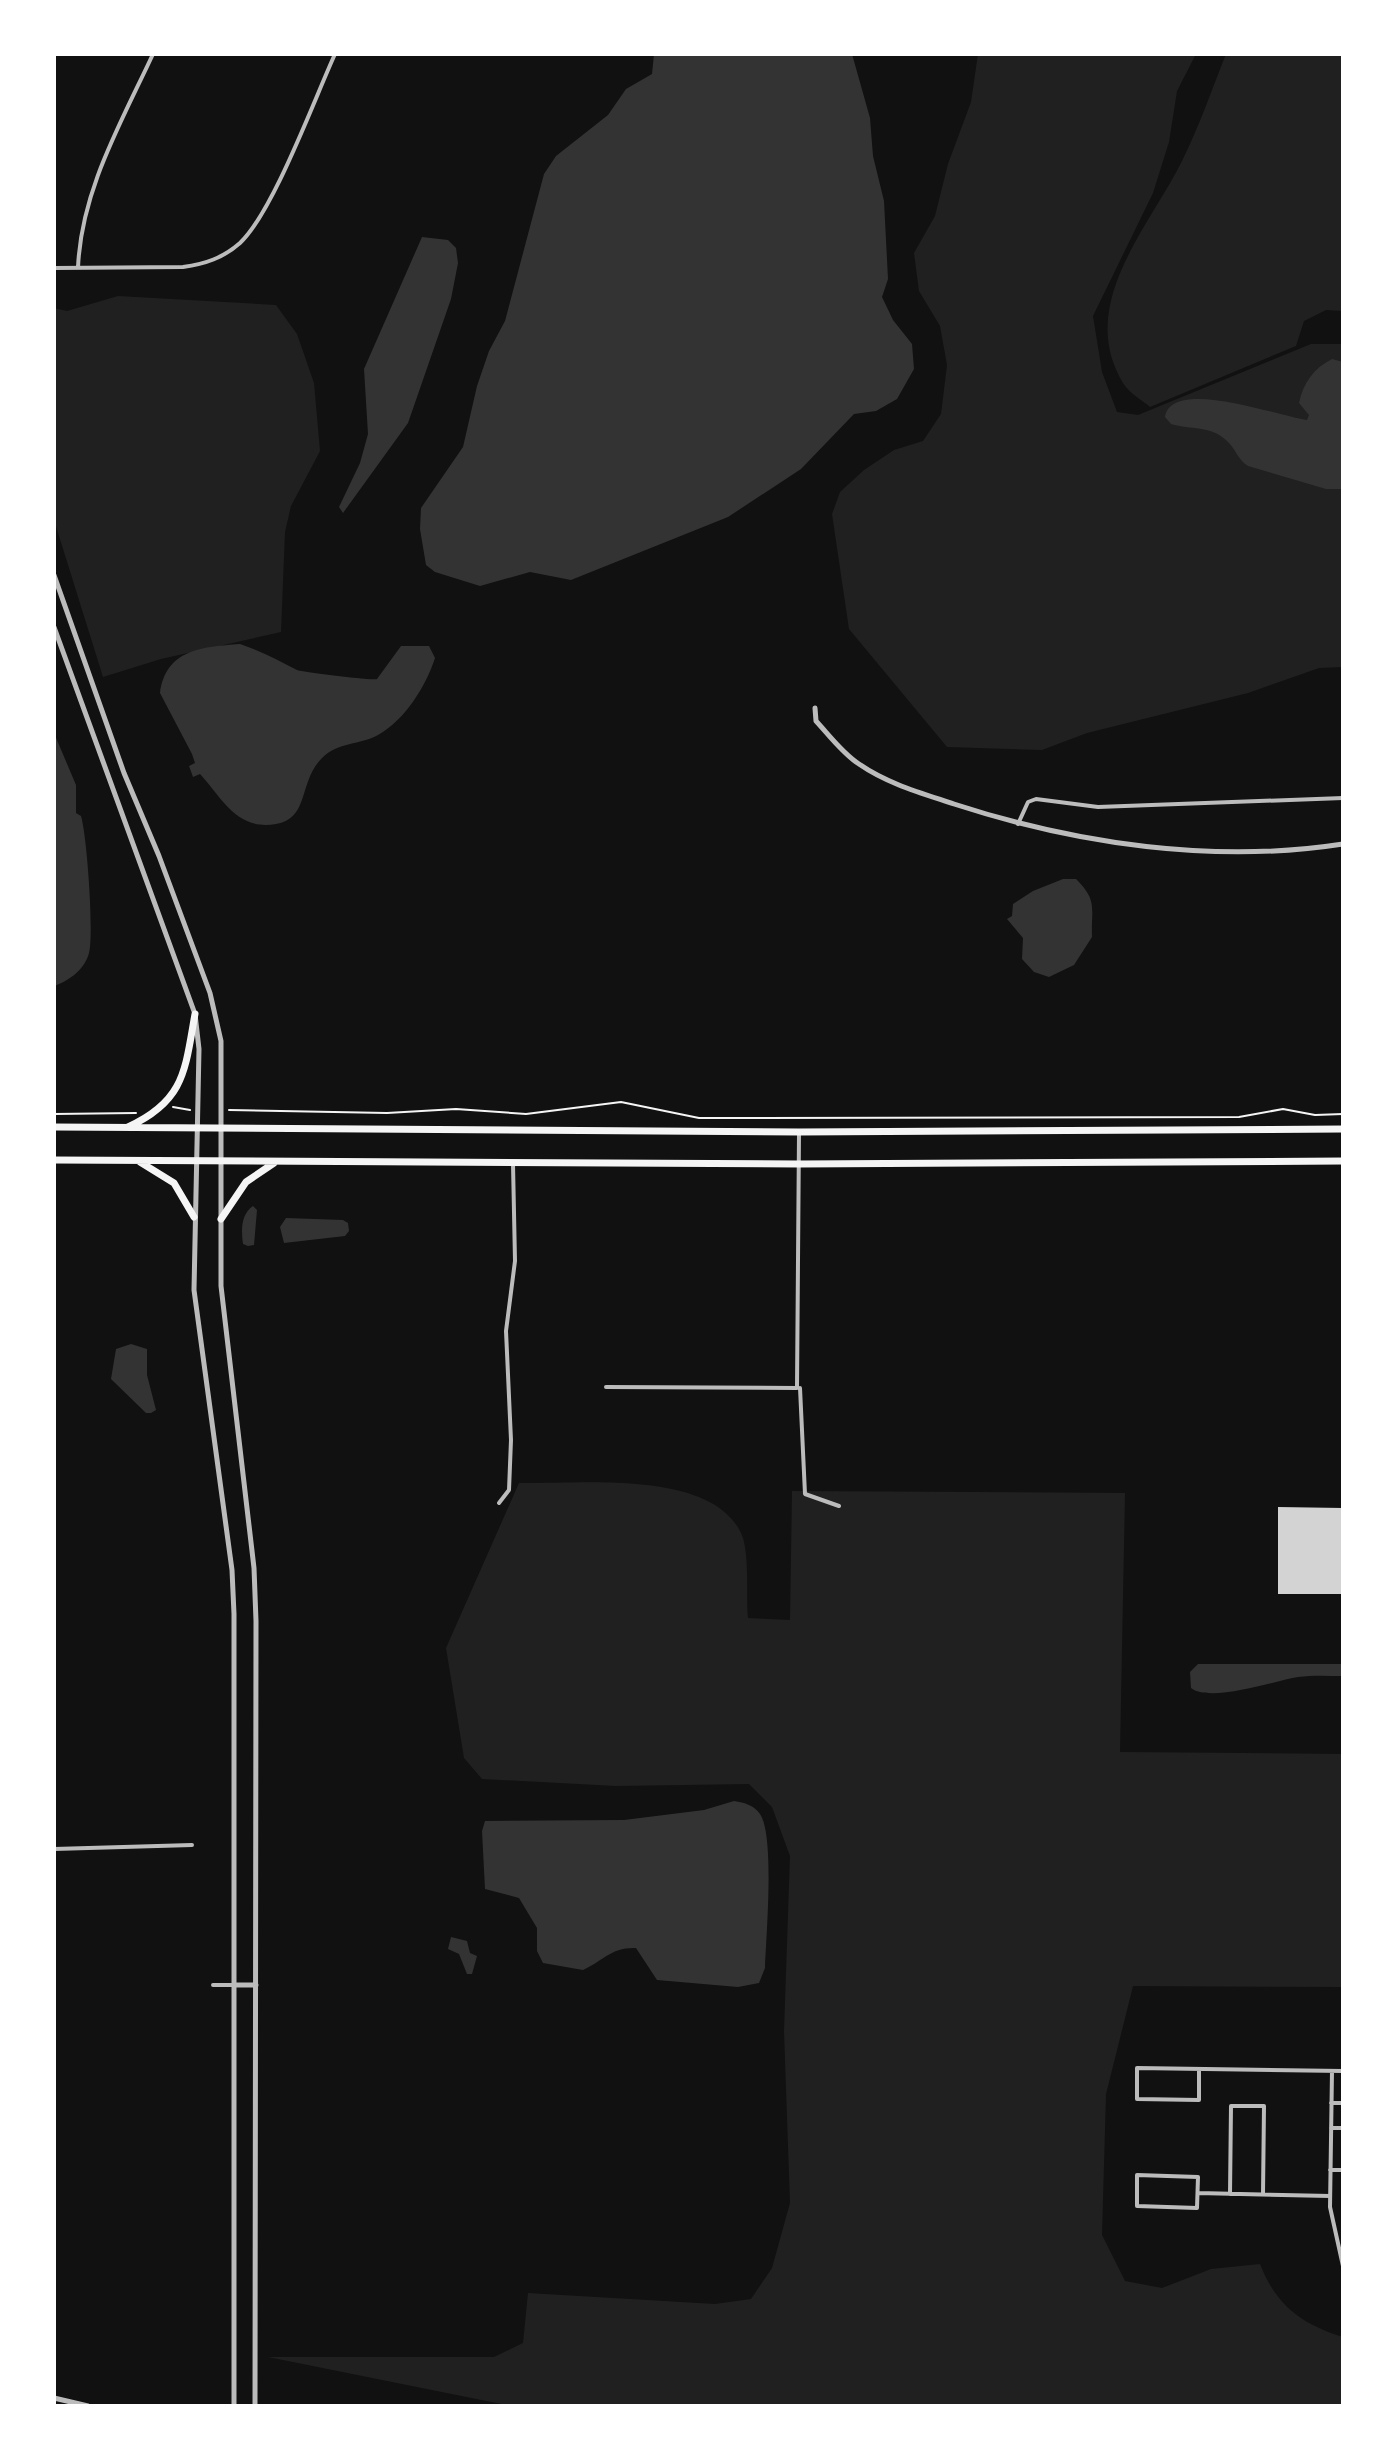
<svg xmlns="http://www.w3.org/2000/svg" width="1397" height="2460" font-family="Helvetica,sans-serif">
	<style>
		.green { fill: #202020 }
		.water { fill: #333 }
		.building { fill: #d3d3d3 }
		.lines { fill: none; stroke-linecap: round; stroke-linejoin: round }
		.path { stroke: #f5f5f5; stroke-width: 2 }
		.minor { stroke: #bcbcbc; stroke-width: 4 }
		.tertiary { stroke: #bcbcbc; stroke-width: 5 }
		.primary { stroke: #f5f5f5; stroke-width: 7 }
	</style>
	<rect width="100%" height="100%" fill="#111"/>
	<!-- green -->
	<path class="green" d="M978,54h218l-19,37 -8,51 -16,51 -60,123 9,56 15,40 21,3 173,-71h32v323l-24,1 -71,25 -161,40 -45,17 -95,-3 -98,-118 -17,-115 8,-22 24,-22 30,-20 29,-9 18,-27 6,-49 -7,-39 -21,-35 -5,-38 21,-37 13,-52 23,-62z
		M1226,54h117v257l-17,-1 -22,11 -8,25 -146,61c-8,-7 -21,-14 -27,-24 -47,-78 25,-154 59,-222 17,-34 30,-72 44,-107z
		M118,296l158,9 21,29 17,49 6,68 -29,55 -6,26 -4,100 -120,27 -58,18 -49,-157v-212l13,3z
		M519,1483c61,1 192,-14 222,50 9,18 5,64 7,85l42,2 2,-129 333,2 -5,259 223,2v233l-210,-1 -27,108 -4,141 23,46 37,7 49,-19 49,-5c16,41 41,60 83,73v69h-832l-243,-49h226l29,-14 5,-50 187,11 36,-5 21,-31 18,-65 -6,-172 6,-175 -18,-49 -23,-23 -133,2 -134,-7 -18,-21 -18,-110z"/>
	<!-- water -->
	<path class="water" d="M654,54h198l18,64 3,38 11,45 4,78 -6,18 11,23 19,24 2,25 -17,30 -21,12 -22,3 -53,55 -73,48 -157,63 -41,-8 -50,14 -45,-14 -9,-7 -6,-36 1,-21 42,-61 14,-61 12,-35 16,-30 39,-147 12,-18 52,-41 18,-26 26,-15z
		M422,237l26,3 8,8 2,15 -7,36 -43,124 -65,90 -4,-6 21,-44 8,-29 -4,-65z
		M1332,359l11,3v127h-17l-78,-23c-11,-7 -12,-17 -21,-25 -16,-16 -36,-11 -56,-17l-6,-7c6,-41 116,0 142,3l2,-5 -10,-12c4,-20 15,-35 33,-44z
		M240,644c21,7 38,16 57,26 6,2 75,11 80,9l24,-33h28l6,12c-9,28 -30,62 -57,77 -18,10 -40,7 -56,23 -24,24 -12,60 -46,66 -39,7 -54,-26 -76,-50l-7,3 -4,-11 6,-3 -3,-9 -32,-61c6,-44 42,-46 80,-49z
		M54,733l22,52v28l5,3c6,20 13,118 8,137 -4,16 -20,28 -35,33z
		M1063,879h13c22,22 15,28 16,58l-18,28 -25,12 -15,-5 -12,-13 1,-21 -16,-19 5,-3 1,-12 20,-13z
		M253,1206l4,4 -3,35 -6,1 -5,-2c-2,-14 -2,-30 10,-38z
		M286,1218l57,2 5,3 1,8 -4,5 -61,7 -4,-16z
		M131,1344l16,5v26l9,35 -5,3h-5l-35,-34 5,-30z
		M1198,1664h145v12c-15,0 -30,-1 -45,1 -24,4 -88,26 -107,11l-1,-16z
		M734,1801c11,2 20,4 26,13 15,22 6,123 5,154l-6,15 -21,4 -81,-7 -21,-32c-25,-1 -33,13 -53,22l-40,-7 -6,-12v-23l-18,-30 -34,-9 -3,-58 3,-10 139,-1 80,-10z
		M451,1937l16,4 3,12 7,3 -5,18h-5l-8,-20 -11,-5z"/>
	<!-- building -->
	<path class="building" d="M1278,1507l65,1v86h-65z"/>
	<g class="lines">
		<!-- path -->
		<path class="path" d="M173,1107l17,3
			M229,1110l158,3 69,-4 70,5 95,-12 78,16 540,-1 44,-8 32,6 28,-1
			M54,1114l82,-1"/>
		<!-- minor -->
		<path class="minor" d="M54,268l129,-1c22,-3 40,-9 57,-24 33,-31 74,-143 95,-189
			M78,268c3,-77 43,-145 75,-214
			M1018,824l10,-22 8,-3 62,8 245,-9
			M606,1387l191,1 2,-254
			M800,1388l5,106 34,12
			M499,1503l10,-13 2,-50 -5,-109 9,-70 -2,-97
			M54,1849l138,-4
			M213,1985h21
			M1199,2069v31l-62,-1v-31l206,3
			M1332,2071l-2,136 13,59
			M1331,2103h12
			M1331,2128h12
			M1330,2170h13
			M1137,2175l61,2 -1,31 -60,-2z
			M1198,2193l132,3
			M1230,2194l1,-88h33l-1,88"/>
		<!-- tertiary -->
		<path class="tertiary" d="M54,575l70,198 35,83 51,137 11,48v245l33,282 2,53 -1,785
			M54,627l141,387 4,35 -5,241 38,280 2,44v792
			M815,708l1,13c13,14 27,33 43,43 29,20 62,29 95,40 123,40 260,60 389,40
			M234,1985h22
			M54,2398l34,8"/>
		<!-- primary -->
		<path class="primary" d="M54,1127l745,5 544,-3
			M128,1127c57,-26 57,-57 67,-113
			M54,1160l745,4 544,-3
			M140,1162l34,21 20,34
			M221,1219l25,-37 28,-19"/>
	</g>
	<!-- border -->
	<rect width="1397" height="2460" fill="none" stroke="#ffffff" stroke-width="112"/>
</svg>
